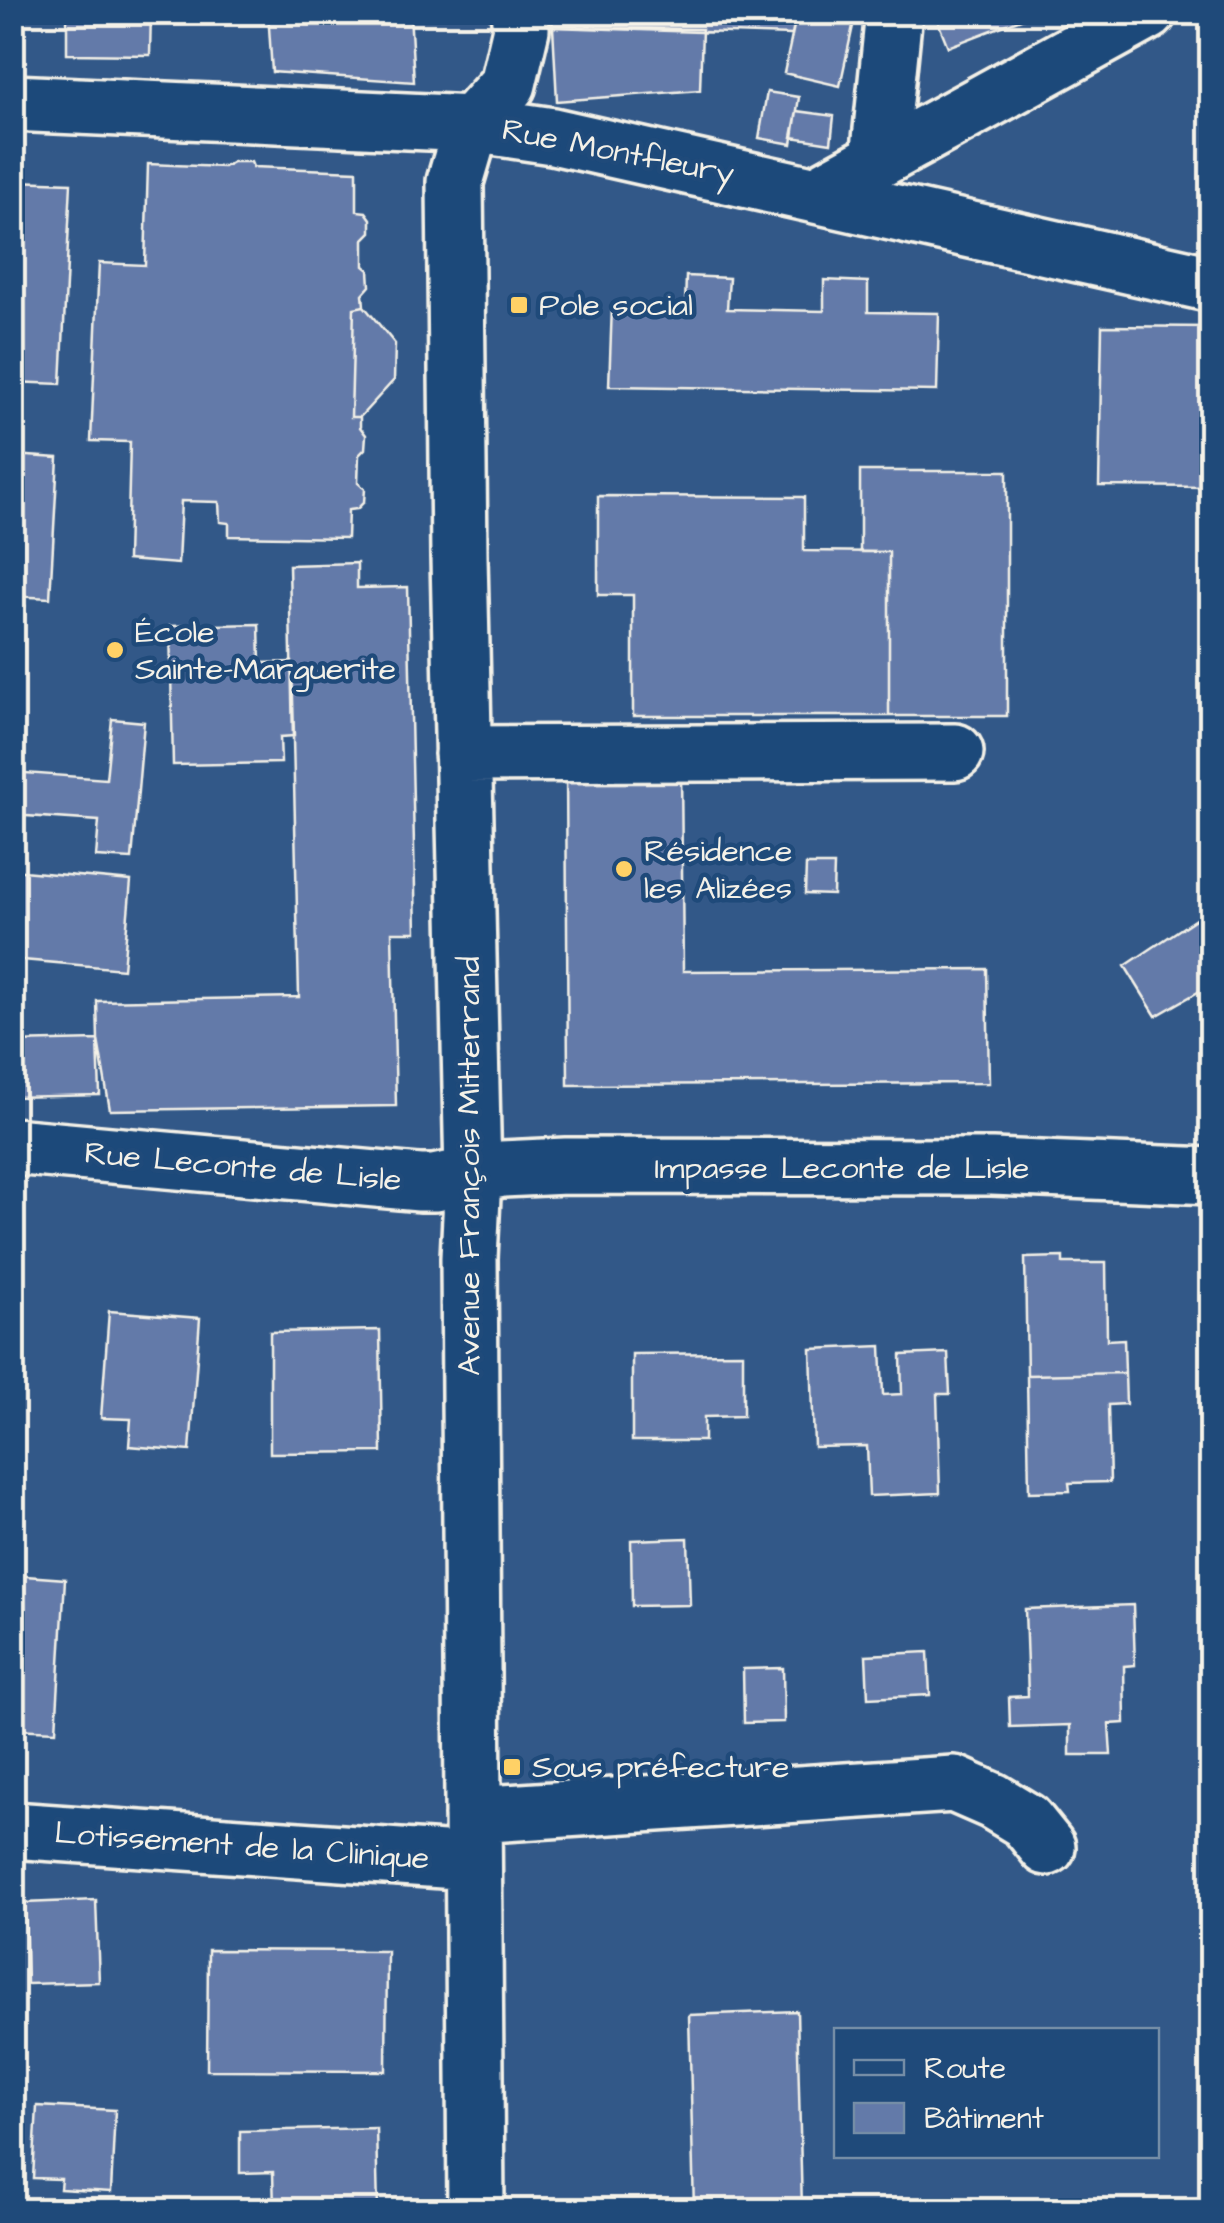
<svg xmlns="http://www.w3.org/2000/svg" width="1224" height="2223" font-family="'Architects Daughter',sans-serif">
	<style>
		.building { fill: #637aa9; stroke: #f4f1e8; stroke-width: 2.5 }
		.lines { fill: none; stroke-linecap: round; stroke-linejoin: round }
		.minor-casing { stroke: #f4f1e8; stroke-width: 62 }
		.minor { stroke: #1f4a7a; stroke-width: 55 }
		.poi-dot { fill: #ffd166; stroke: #1f4a7a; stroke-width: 4 }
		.labels { text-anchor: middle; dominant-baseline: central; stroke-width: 9; stroke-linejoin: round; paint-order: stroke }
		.street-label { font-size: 32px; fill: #f4f1e8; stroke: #1f4a7a }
		.poi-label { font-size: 32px; fill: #f4f1e8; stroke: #1f4a7a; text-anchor: start }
	</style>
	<rect width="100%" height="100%" fill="#325888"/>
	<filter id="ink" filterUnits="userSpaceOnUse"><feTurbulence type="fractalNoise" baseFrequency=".01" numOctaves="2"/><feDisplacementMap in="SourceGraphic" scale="20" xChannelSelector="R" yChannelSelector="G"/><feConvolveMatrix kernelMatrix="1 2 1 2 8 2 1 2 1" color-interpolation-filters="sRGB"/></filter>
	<g filter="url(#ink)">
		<!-- building -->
		<path class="building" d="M67,12h84l-1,43 -83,-1z
			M151,12h85v8h-85z
			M268,12h142l4,70 -142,-10z
			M551,12h246l-5,23 -239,-8z
			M797,12h59l-16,74 -56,-13z
			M934,12h105l-91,35z
			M553,27l149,2 -2,61 -143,11z
			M767,92l32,5 -7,47 -33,-6z
			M797,111l37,5 -3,27 -39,-6z
			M233,162h18l2,5 104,4v40l9,1 5,7v13l-7,7v27l5,4 1,16 -7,8 1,12 -10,2 -3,109h9v10l6,8 -1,14 -6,6 -1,28 7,6 -1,13 -7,7 -9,1 -1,28 -118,-2v-13l-9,-1 -1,-20 -38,-1 -3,63 -51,-4 3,-118 -39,-1 8,-178 46,2 3,-101 76,3z
			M14,181l57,2 -10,201 -49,-2z
			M686,276l43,2 -2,31 97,2v-31l44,2v30l71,1 -2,78 -328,-5 3,-80 73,1z
			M364,306l31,38 -1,36 -34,37h-9l3,-109z
			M1102,326l110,1v160l-113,-1z
			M12,455l46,3 -8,140 -38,-2z
			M860,471h147v245h-118v-164h-29z
			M598,496l206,1v54l85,1v164h-256v-121h-35z
			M357,563v25l51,-1 8,345h-24l4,174 -286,4 -12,-70 -1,-39 202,-4 -10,-432z
			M12,605l13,1 -10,118h-3z
			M259,624l1,39 32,-1 2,74 -14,1 1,26 -108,2 -3,-139z
			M112,719l32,3 -12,137 -36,-2 3,-36 -87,-6v-43l94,7z
			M566,768h115l2,203 304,-2 2,114 -421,2z
			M1212,821v49l-9,-48z
			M806,865h28l-1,30 -28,-1z
			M12,870l119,11 -8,88 -111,-10z
			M1212,908v76l-56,32 -31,-50z
			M98,1040l2,55 -88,2v-55z
			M1063,1257v6h43l1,77 17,-1 1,34 -98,2 -2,-117z
			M109,1311l91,7 -10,133 -61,-5 2,-27 -30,-1z
			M380,1330l2,122 -112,1v-121z
			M881,1346l2,49 19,-1 -1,-39 47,-2 2,41h-13l3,99 -71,3 -2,-50 -53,1 -3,-98z
			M743,1353v63l-39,1v24h-72v-87z
			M1125,1373l1,31 -18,1 2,77 -41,1 1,8 -41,1 -2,-117z
			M688,1538l2,67 -58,1 -1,-66z
			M12,1575l53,4 -9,152 -44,-2z
			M1133,1605l2,60 -11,1 1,57 -16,1 2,31h-41v-30l-60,2 -1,-30 19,-1 -3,-87z
			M928,1652l2,43 -62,3 -2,-43z
			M783,1668l1,54 -40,1 -1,-54z
			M96,1900l3,82 -72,2 -2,-81z
			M208,1950l179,1 -1,120 -179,-1z
			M797,2011l5,199h-108l-5,-195z
			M37,2106l78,4 -4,82 -51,-3 1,-10 -28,-1z
			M376,2128l2,82h-104l-1,-38 -33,1v-42z"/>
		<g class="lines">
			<!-- minor casing -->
			<g class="minor-casing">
				<path id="minor" d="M12,103l460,21 81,12 659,148
					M879,159l15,-147
					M818,193l330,-181
					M463,754l492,-2
					M12,1146l408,37h14l68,-14 64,-3 426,1 220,9
					M473,1815l481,-31 39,17 33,20 21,26
					M12,1830l460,32
					M476,2210l-7,-952 4,-82 -14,-619 -4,-375 17,-58 36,-40 13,-55 -2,-17"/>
			</g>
			<!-- minor -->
			<use href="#minor" class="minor"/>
		</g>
	</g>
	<!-- markers -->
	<g class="poi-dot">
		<rect x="509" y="295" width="20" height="20" rx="5"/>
		<circle cx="115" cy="650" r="10"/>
		<circle cx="624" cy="869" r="10"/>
		<rect x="502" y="1757" width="20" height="20" rx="5"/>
	</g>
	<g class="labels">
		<!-- street labels -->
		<g class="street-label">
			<text transform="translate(618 152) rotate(11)">Rue Montfleury</text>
			<text transform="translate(469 1166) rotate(-90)">Avenue François Mitterrand</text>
			<text transform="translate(243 1167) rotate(5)">Rue Leconte de Lisle</text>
			<text x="842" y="1168">Impasse Leconte de Lisle</text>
			<text transform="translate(242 1846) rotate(4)">Lotissement de la Clinique</text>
		</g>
		<!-- poi labels -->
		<g class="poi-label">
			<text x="539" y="305">Pole social</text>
			<text x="135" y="632">École<tspan x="135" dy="37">Sainte-Marguerite</tspan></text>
			<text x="644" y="851">Résidence<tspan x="644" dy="37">les Alizées</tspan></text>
			<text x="532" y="1767">Sous préfecture</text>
		</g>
	</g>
	<!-- margin -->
	<rect width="1224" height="2223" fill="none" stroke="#1f4a7a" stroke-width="50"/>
	<rect x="25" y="25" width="1174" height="2173" fill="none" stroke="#f4f1e8" stroke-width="4" filter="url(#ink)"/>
	<!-- legend -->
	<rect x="834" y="2028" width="325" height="130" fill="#1f4a7a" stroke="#748da6" stroke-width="2.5"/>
	<rect x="854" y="2060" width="50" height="15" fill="#1f4a7a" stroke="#748da6" stroke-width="2.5"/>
	<text x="924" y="2078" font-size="30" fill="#f4f1e8">Route</text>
	<rect x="854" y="2103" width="50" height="30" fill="#637aa9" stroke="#748da6" stroke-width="2.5"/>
	<text x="924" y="2128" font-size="30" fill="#f4f1e8">Bâtiment</text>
</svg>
